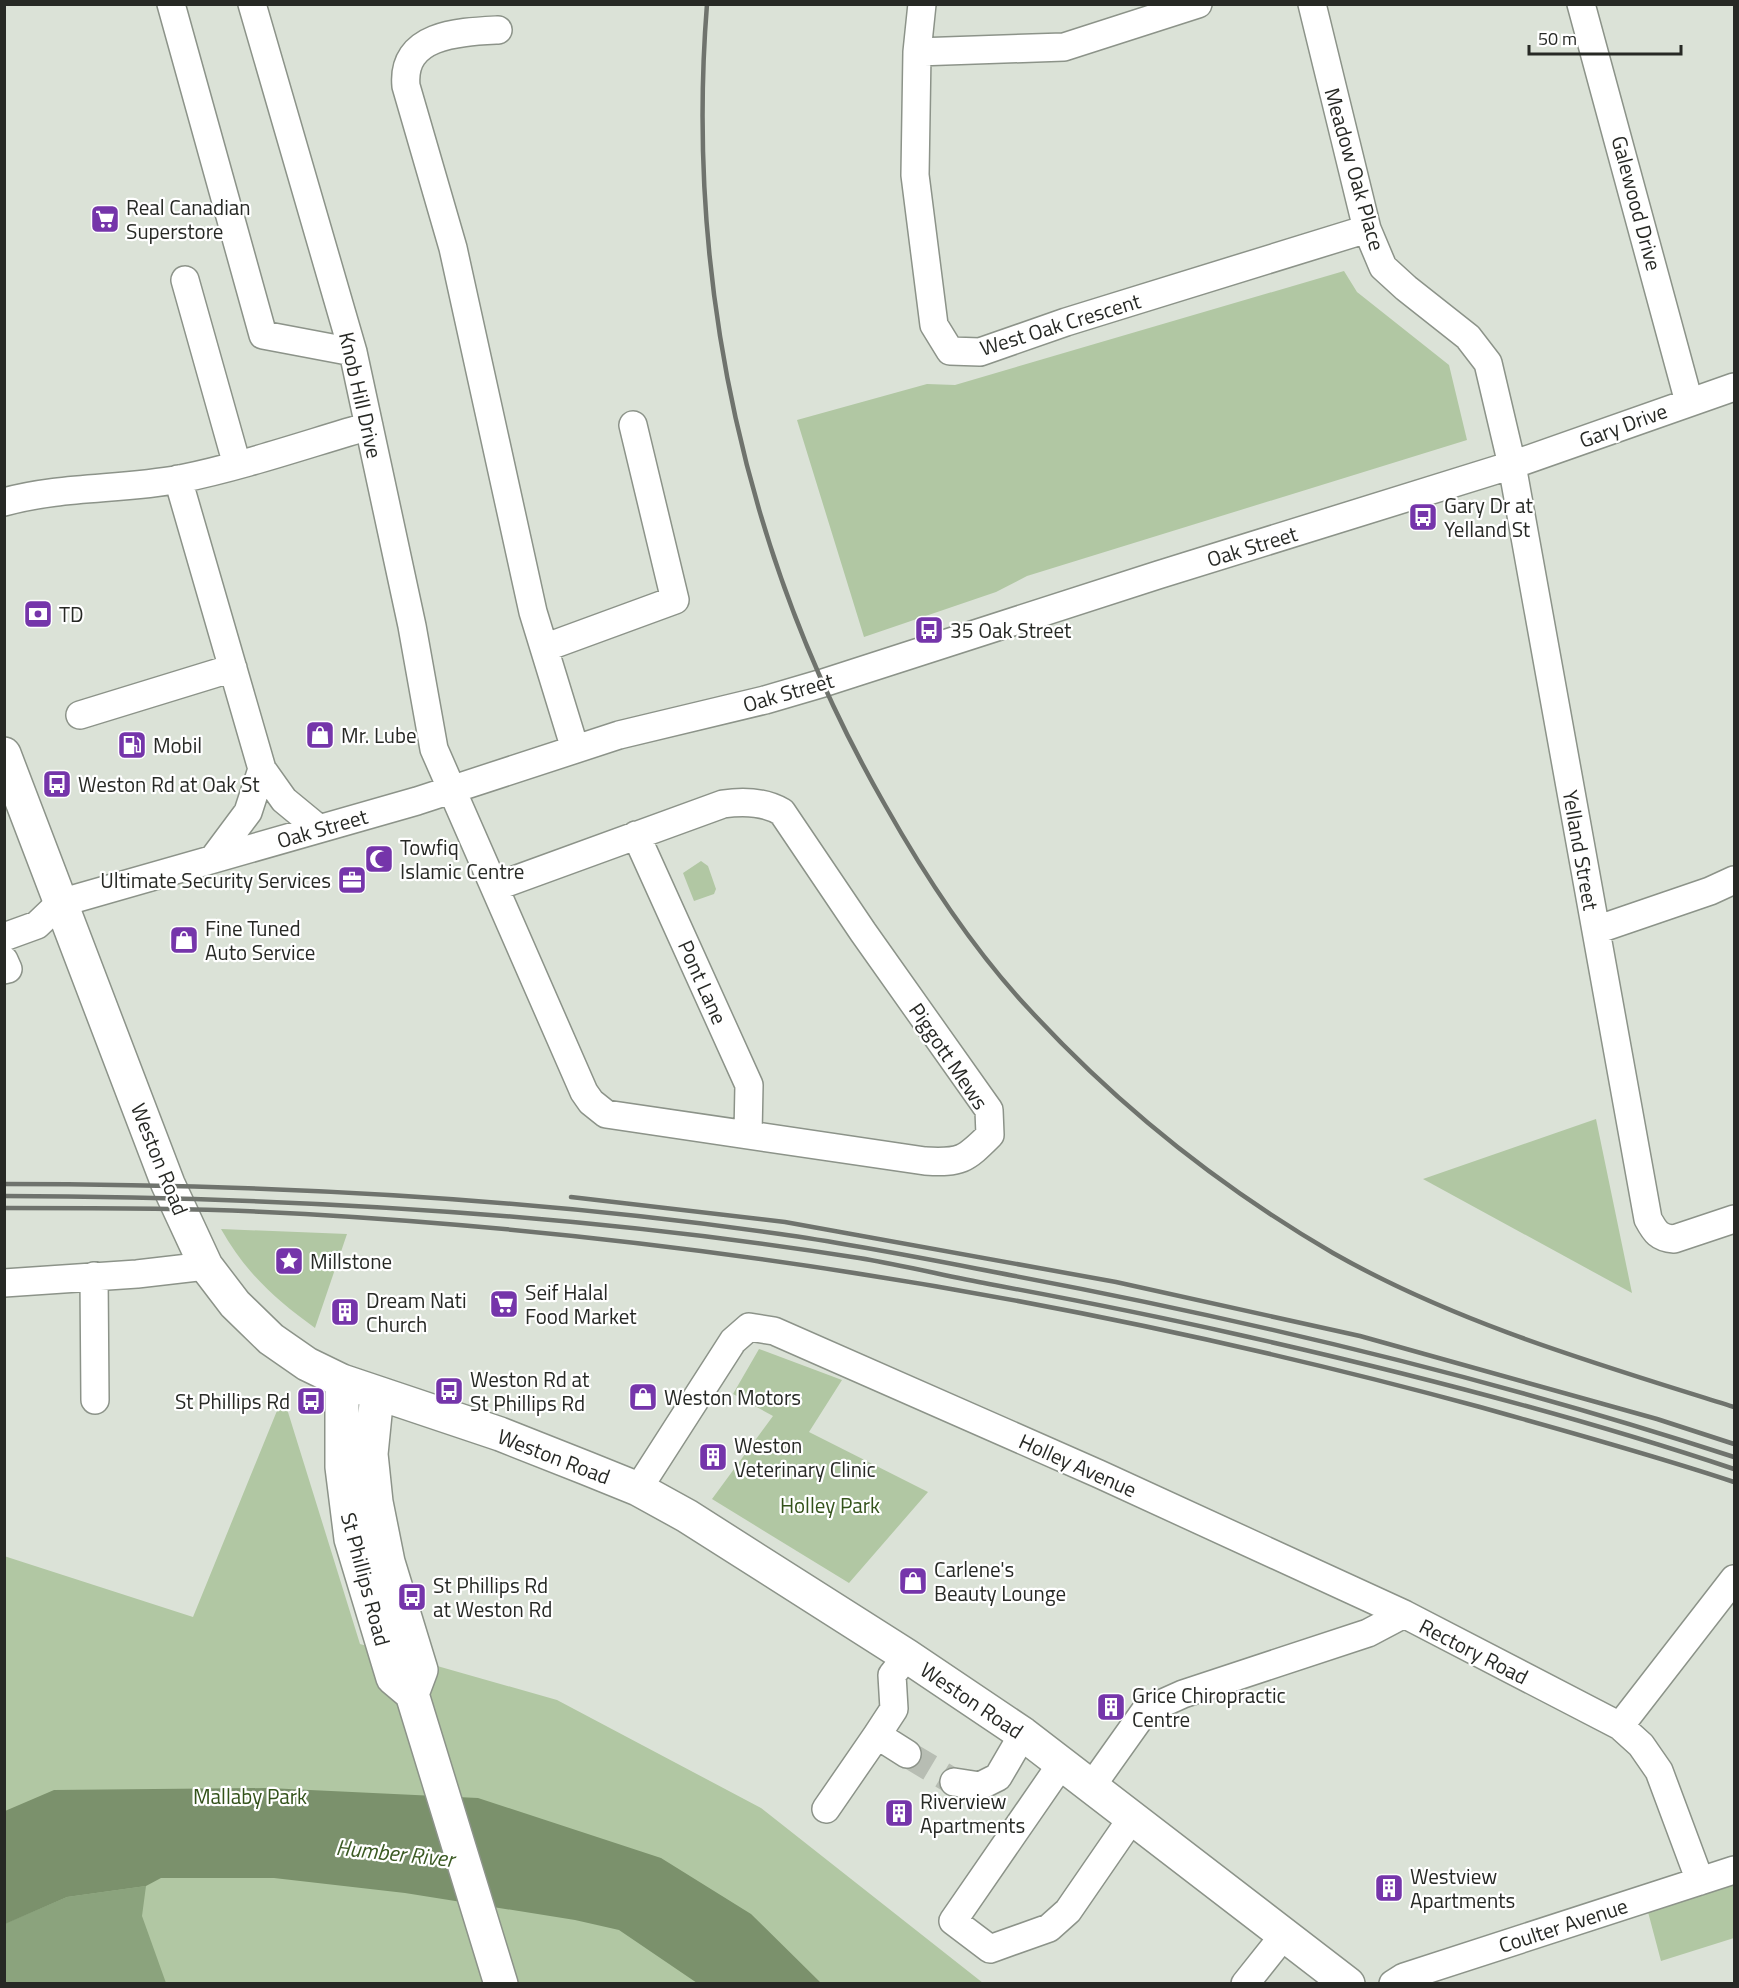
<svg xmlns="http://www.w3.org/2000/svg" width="1739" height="1988" font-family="'Titillium Web',sans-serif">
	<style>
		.green { fill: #b1c7a3 }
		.forest { fill: #8ba37d }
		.water { fill: #7b916c }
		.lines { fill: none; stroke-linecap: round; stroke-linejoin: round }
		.minor-tunnel { stroke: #b7bdb3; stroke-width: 27; stroke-dasharray: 27 14; stroke-linecap: butt }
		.minor-casing { stroke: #8c9389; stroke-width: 30 }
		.major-casing { stroke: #8c9389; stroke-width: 36 }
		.minor { stroke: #fff; stroke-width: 27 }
		.major { stroke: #fff; stroke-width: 33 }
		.rail { stroke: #6f736d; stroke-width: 4.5 }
		.labels { text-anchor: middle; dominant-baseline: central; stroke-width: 4.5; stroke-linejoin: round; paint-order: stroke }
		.street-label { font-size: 21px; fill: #272925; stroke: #fff }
		.poi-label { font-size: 21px; fill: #272925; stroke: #fff; text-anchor: start }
		.park-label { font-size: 21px; fill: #33521a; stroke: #fff }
		.water-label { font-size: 22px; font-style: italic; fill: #3b5a23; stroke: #fff }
	</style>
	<rect width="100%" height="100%" fill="#dbe2d7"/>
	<!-- green -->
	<path class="green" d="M1344,271l13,21 92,73 18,75 -440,136 -31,16 -132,45 -67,-217 130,-36 28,1z
		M701,861l7,5 8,23 -2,5 -20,7 -11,-28z
		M1596,1119l36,174 -209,-114z
		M221,1229l126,5 -32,94c-40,-29 -70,-56 -94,-99z
		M759,1349l83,31 -33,52 119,60 -79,91 -137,-84 61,-83 -40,-22z
		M283,1396l77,248 197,56 204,108 222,175h-978l-1,-427 189,61z
		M1734,1883v55l-73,23 -13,-49z"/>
	<!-- forest -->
	<path class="forest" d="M146,1886l-4,30 24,67h-161l-1,-59 63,-27z"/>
	<!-- water -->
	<path class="water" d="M268,1788l210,10 183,60 90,56 70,69h-124l-78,-53 -44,-10 -170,-27 -131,-15h-113l-15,8 -79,11 -62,27v-113l49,-21z"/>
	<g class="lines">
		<!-- minor-tunnel -->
		<path class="minor-tunnel" d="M907,1754l47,28"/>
		<!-- minor casing -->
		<g class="minor-casing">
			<path id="minor" d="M171,4l92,331 90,17
				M252,4l101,348 59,274 22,123 150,343 7,10 15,12 319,47c36,2 40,-1 65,-26l-1,-25 -126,-178 -81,-120c-17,-10 -39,-11 -59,-8l-228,83
				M922,4l-5,48 -2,123 19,150 16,26 30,1 86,-30 301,-93
				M1312,4l55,225 16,38 23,21 62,49 20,26 24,102 136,754c7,13 11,19 26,20l60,-20
				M1581,4l108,398
				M498,30c-39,2 -97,4 -92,56l47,162 80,364 42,137
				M917,52l147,-5 134,-43
				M185,280l52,185
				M178,479l84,290 22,31 34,28
				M4,502c58,-16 118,-12 176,-23 64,-13 127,-35 189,-53
				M544,648l131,-48 -42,-175
				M80,715l153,-47
				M636,835l113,250 -1,49
				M213,859l35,-47 14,-43
				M1596,930l114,-39 24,-11
				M4,937l33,-12 23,-22 357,-102 202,-66 146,-35 58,-17 335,-108 354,-110 222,-78
				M4,960l4,9 -4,1
				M94,1276l1,124
				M4,1283l133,-9 69,-8
				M638,1489l95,-148 16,-14 25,4 325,143 305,140
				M1620,1726l114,-147
				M907,1754l-30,-19 17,-26 -2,-34 15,-19
				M1062,1763l-109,158 37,28 59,-21 19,-17 64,-93
				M954,1782l26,4 18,-9 25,-43
				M1091,1787l54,-76 38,-17 185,-61 36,-19 216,112 21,19 18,26 41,110
				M826,1809l51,-74
				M1245,1984l39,-49
				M1393,1984l11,-7 330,-107"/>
		</g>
		<!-- major casing -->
		<g class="major-casing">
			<path id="major" d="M4,754l164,430 38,82 29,38 36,35 36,25 35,17 158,53 86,34 52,21 49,27 220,140 116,78 325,250
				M342,1381v86l9,72 42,139 19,16 89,290
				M377,1394l-6,60 5,48 12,60 33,108 -9,24"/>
		</g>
		<!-- minor -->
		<use href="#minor" class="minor"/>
		<!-- major -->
		<use href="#major" class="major"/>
		<!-- rail -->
		<path class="rail" d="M707,4c-22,278 39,559 178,801 40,71 87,143 143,203 89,97 192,179 305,245 125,71 265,111 401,154
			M4,1184c260,0 519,13 776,50 79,11 157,27 235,42 243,46 484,104 719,181
			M4,1196c286,1 573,17 855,62 43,7 87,18 130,26 81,15 162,31 242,49 170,38 339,81 503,136
			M571,1197l214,25 331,60 244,54 297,83 77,25
			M4,1208c101,0 201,0 301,6 399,23 789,88 1175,193 85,24 170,47 254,75"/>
	</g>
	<!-- icons -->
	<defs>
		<g id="supermarket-square" transform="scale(1.5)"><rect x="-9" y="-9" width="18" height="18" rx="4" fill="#7535aa" stroke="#fff"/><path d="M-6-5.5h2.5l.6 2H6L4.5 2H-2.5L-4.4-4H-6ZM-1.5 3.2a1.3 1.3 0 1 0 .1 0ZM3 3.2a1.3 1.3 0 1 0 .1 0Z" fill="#fff"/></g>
		<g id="bus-square" transform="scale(1.5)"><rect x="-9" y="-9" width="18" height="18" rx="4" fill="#7535aa" stroke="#fff"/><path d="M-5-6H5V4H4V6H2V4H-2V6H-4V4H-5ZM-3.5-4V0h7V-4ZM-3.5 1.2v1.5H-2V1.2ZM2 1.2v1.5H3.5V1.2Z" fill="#fff"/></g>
		<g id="bank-square" transform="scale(1.5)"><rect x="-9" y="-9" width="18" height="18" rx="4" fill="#7535aa" stroke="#fff"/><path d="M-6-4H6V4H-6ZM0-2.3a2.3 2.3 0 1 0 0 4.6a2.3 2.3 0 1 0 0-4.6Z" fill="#fff"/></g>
		<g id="shop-square" transform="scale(1.5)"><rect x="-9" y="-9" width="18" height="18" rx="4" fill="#7535aa" stroke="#fff"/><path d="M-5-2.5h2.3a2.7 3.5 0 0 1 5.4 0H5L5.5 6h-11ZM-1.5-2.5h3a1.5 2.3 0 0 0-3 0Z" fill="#fff"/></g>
		<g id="fuel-square" transform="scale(1.5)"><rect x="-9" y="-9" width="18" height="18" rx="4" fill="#7535aa" stroke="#fff"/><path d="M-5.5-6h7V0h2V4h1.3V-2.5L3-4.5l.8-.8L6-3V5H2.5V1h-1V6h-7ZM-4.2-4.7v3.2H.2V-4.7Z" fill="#fff"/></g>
		<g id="mosque-square" transform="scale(1.5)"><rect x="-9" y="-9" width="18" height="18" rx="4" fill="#7535aa" stroke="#fff"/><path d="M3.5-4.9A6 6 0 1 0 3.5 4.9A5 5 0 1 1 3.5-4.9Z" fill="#fff"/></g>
		<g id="office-square" transform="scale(1.5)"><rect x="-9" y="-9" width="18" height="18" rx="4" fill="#7535aa" stroke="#fff"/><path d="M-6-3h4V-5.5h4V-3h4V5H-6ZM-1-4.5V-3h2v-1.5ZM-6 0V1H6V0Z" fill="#fff"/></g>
		<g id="sight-square" transform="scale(1.5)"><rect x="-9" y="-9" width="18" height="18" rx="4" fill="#7535aa" stroke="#fff"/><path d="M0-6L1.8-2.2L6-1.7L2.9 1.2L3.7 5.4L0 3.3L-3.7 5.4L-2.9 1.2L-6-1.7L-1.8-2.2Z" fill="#fff"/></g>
		<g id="building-square" transform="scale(1.5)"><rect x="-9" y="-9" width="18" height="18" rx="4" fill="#7535aa" stroke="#fff"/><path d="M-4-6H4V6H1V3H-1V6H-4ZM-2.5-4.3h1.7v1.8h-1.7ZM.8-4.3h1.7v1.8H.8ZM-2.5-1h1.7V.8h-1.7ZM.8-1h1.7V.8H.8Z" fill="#fff"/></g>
	</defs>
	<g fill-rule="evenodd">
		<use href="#supermarket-square" x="105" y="219"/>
		<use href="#bus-square" x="1423" y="517"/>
		<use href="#bank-square" x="38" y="614"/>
		<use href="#bus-square" x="929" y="630"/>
		<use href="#shop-square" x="320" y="735"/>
		<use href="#fuel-square" x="132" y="745"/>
		<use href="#bus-square" x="57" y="784"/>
		<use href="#mosque-square" x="379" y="859"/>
		<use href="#office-square" x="352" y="880"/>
		<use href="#shop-square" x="184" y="940"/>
		<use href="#sight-square" x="289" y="1261"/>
		<use href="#supermarket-square" x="504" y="1304"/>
		<use href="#building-square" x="345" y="1312"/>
		<use href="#bus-square" x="449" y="1391"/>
		<use href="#shop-square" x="643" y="1397"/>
		<use href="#bus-square" x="311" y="1401"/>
		<use href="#building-square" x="713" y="1457"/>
		<use href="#shop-square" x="913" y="1581"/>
		<use href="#bus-square" x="412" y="1597"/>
		<use href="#building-square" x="1111" y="1707"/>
		<use href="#building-square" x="899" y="1813"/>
		<use href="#building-square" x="1389" y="1888"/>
	</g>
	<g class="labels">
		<!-- street labels -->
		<g class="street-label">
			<text transform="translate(1355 169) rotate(74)">Meadow Oak Place</text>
			<text transform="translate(1637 203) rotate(75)">Galewood Drive</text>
			<text transform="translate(1060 324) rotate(-17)">West Oak Crescent</text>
			<text transform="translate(361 395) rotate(77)">Knob Hill Drive</text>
			<text transform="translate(1623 425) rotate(-20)">Gary Drive</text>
			<text transform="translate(1252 546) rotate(-17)">Oak Street</text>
			<text transform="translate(788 692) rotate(-16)">Oak Street</text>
			<text transform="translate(322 828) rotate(-16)">Oak Street</text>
			<text transform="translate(1581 850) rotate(80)">Yelland Street</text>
			<text transform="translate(703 982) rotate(66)">Pont Lane</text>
			<text transform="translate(949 1056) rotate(56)">Piggott Mews</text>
			<text transform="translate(160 1159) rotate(68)">Weston Road</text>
			<text transform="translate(554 1456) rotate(21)">Weston Road</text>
			<text transform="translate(1078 1465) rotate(24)">Holley Avenue</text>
			<text transform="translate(366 1579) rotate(75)">St Phillips Road</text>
			<text transform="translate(1474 1651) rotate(27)">Rectory Road</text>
			<text transform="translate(972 1700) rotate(34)">Weston Road</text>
			<text transform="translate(1563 1925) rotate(-18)">Coulter Avenue</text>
		</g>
		<!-- poi labels -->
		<g class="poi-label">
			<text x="126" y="207">Real Canadian<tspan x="126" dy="24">Superstore</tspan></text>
			<text x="1444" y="505">Gary Dr at<tspan x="1444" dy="24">Yelland St</tspan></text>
			<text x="59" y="614">TD</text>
			<text x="950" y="630">35 Oak Street</text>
			<text x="341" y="735">Mr. Lube</text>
			<text x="153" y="745">Mobil</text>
			<text x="78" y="784">Weston Rd at Oak St</text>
			<text x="400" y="847">Towfiq<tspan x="400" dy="24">Islamic Centre</tspan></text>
			<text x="331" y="880" text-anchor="end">Ultimate Security Services</text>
			<text x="205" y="928">Fine Tuned<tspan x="205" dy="24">Auto Service</tspan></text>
			<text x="310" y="1261">Millstone</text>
			<text x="525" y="1292">Seif Halal<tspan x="525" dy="24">Food Market</tspan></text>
			<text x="366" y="1300">Dream Nati<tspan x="366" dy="24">Church</tspan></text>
			<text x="470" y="1379">Weston Rd at<tspan x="470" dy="24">St Phillips Rd</tspan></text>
			<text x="664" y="1397">Weston Motors</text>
			<text x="290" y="1401" text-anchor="end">St Phillips Rd</text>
			<text x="734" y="1445">Weston<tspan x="734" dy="24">Veterinary Clinic</tspan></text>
			<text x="934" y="1569">Carlene's<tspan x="934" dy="24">Beauty Lounge</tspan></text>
			<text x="433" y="1585">St Phillips Rd<tspan x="433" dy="24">at Weston Rd</tspan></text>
			<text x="1132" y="1695">Grice Chiropractic<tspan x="1132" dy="24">Centre</tspan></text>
			<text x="920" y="1801">Riverview<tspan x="920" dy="24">Apartments</tspan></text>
			<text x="1410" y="1876">Westview<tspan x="1410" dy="24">Apartments</tspan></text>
		</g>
		<!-- park labels -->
		<g class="park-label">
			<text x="830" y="1505">Holley Park</text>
			<text x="250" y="1796">Mallaby Park</text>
		</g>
		<!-- water labels -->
		<g class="water-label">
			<text transform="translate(395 1853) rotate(6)">Humber River</text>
		</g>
	</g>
	<!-- border -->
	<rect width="1739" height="1988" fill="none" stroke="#272925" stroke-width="12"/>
	<!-- scale -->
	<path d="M1529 45v9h152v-9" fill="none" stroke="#272925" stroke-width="3"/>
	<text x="1538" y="45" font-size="18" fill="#272925" stroke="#ffffff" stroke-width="4.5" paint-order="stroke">50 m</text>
</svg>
